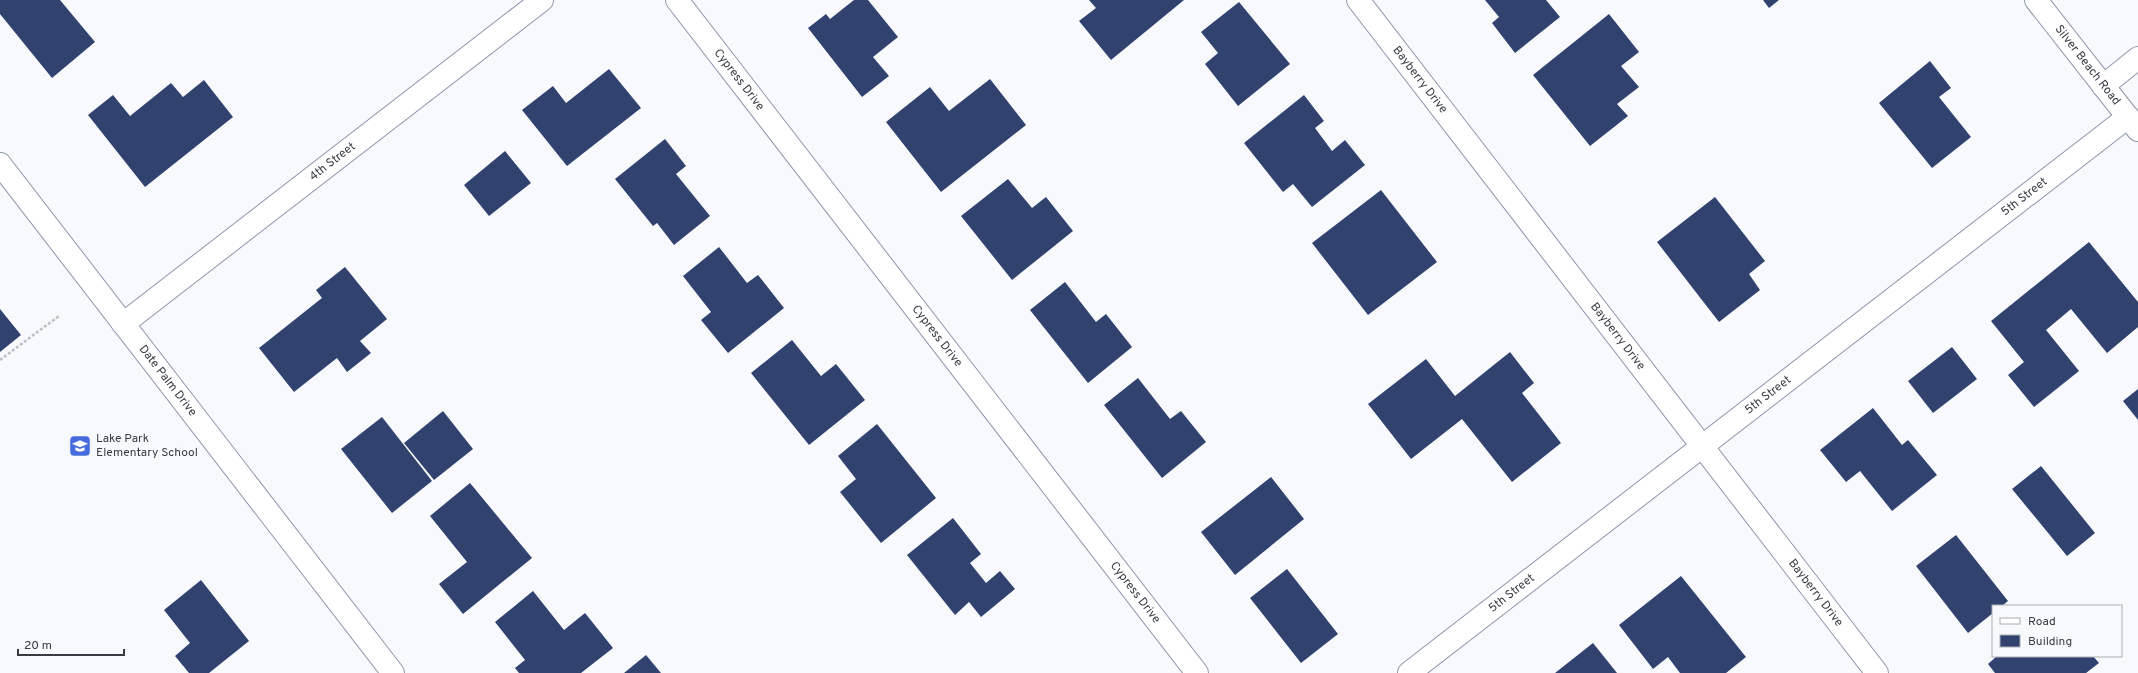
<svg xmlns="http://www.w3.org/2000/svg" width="2138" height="673" font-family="Overpass,sans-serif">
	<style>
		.building { fill: #31426f }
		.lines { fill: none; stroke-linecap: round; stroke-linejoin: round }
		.street-casing { stroke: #8e96a9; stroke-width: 24 }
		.secondary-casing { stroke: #8e96a9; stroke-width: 24 }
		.path { stroke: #bdbfc5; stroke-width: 2.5; stroke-dasharray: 3 2; stroke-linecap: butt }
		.street { stroke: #fff; stroke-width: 22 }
		.secondary { stroke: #fff; stroke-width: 22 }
		.labels { text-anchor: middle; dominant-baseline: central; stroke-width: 4; stroke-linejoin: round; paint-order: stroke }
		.street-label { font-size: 12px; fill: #373b43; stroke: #f7f9fd }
		.poi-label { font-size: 12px; fill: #373b43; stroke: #f7f9fd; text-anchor: start }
	</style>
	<rect width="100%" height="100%" fill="#f7f9fd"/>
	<!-- building -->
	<path class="building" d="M0,0h60l35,42 -43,36 -52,-64z
		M854,0h14l30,37 -25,20 16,19 -27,21 -54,-69 18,-14 4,5z
		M1089,0h95l-73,60 -32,-39 17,-13z
		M1485,0h61l14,17 -45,36 -23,-30 7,-6z
		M1763,0h16l-10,8z
		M1239,2l51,62 -52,42 -33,-42 13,-11 -17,-21z
		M1609,14l30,38 -18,14 18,21 -22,17 11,12 -38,30 -57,-71z
		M1930,61l21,27 -12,9 32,40 -39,31 -53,-65z
		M609,69l32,39 -74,58 -45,-56 31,-24 13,17z
		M990,79l36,46 -85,67 -55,-70 44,-35 19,24z
		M204,80l29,37 -88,70 -57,-72 25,-20 17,21 41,-33 12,14z
		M1304,95l20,26 -9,7 17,23 13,-11 20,25 -53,42 -19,-23 -10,8 -39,-49z
		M665,139l21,27 -10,8 34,42 -36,29 -17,-22 -4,3 -38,-47z
		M505,151l26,32 -42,33 -25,-31z
		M1008,179l24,29 14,-11 27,34 -61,49 -51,-64z
		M1381,190l56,72 -69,53 -56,-72z
		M1715,197l50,64 -16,13 11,16 -41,32 -62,-80z
		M2089,242l49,60v25l-31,26 -36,-44 -25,21 33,41 -45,36 -26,-32 16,-13 -33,-41z
		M719,247l28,36 11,-8 26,33 -56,45 -27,-33 10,-8 -28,-36z
		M345,267l42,52 -27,22 11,12 -24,19 -10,-14 -43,34 -35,-44 63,-50 -6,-8z
		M1065,282l31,40 10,-8 26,33 -44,36 -58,-73z
		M0,309l21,26 -21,17z
		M792,340l29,36 15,-12 29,36 -56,45 -58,-72z
		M1952,347l25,32 -44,34 -25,-32z
		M1510,352l24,31 -12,10 39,50 -49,39 -50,-63 -51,40 -43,-55 58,-45 29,37z
		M1138,378l32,41 11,-8 25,31 -44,36 -58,-73z
		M2138,389v31l-15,-19z
		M1873,408l29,37 6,-5 29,35 -45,36 -32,-40 -14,11 -26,-32z
		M443,411l30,38 -39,31 -30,-37z
		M382,417l50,64 -40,32 -51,-64z
		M877,424l59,74 -55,45 -41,-51 16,-13 -18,-23z
		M2041,466l54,67 -28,23 -55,-67z
		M1271,477l33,42 -69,56 -34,-43z
		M470,483l62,75 -69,56 -24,-30 28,-22 -37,-46z
		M953,518l28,36 -11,9 16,20 14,-12 15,18 -34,28 -12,-15 -14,13 -48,-60z
		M1956,535l52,66 -6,5h-9v7l-25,20 -52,-67z
		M1287,569l51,65 -37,29 -51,-65z
		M1681,576l65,81 -20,16h-46l-12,-16 -15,12 -34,-44z
		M201,580l48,61 -40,32h-20l-14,-17 15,-13 -26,-33z
		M533,591l31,39 21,-17 28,35 -32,25h-62l-4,-5 10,-8 -30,-38z
		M1593,643l24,30h-62z
		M646,655l15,18h-37z
		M1997,656h96l6,7 -13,10h-91l-7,-9z"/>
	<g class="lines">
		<!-- street casing -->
		<g class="street-casing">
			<g id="street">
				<path id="s1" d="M677,0l520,673"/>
				<path id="s2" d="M1358,0l519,673"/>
				<path d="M2103,86l35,-28"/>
				<path id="s3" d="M0,164l393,509"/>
				<path id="s4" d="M123,324l419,-324"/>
				<path id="s5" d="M1409,673l719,-556"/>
			</g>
		</g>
		<!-- secondary casing -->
		<g class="secondary-casing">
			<g id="secondary">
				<path id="s6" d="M2036,0l102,130"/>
			</g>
		</g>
		<!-- path -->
		<path class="path" d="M0,360l59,-44"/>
		<!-- street -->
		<use href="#street" class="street"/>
		<!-- secondary -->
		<use href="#secondary" class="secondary"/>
	</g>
	<!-- icons -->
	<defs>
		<g id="school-square" transform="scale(1.15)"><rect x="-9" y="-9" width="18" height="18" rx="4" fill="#456adc" stroke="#f7f9fd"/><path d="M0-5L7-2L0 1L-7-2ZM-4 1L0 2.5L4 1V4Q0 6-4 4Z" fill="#fff"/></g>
	</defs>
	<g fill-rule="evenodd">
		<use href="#school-square" x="80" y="446"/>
	</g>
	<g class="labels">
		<!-- street labels -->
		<g class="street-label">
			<text stroke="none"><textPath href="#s6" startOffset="83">Silver Beach Road</textPath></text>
			<text stroke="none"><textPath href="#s1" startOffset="101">Cypress Drive</textPath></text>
			<text stroke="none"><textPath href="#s2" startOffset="101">Bayberry Drive</textPath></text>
			<text stroke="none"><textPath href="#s4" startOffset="265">4th Street</textPath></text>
			<text stroke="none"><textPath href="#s5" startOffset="778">5th Street</textPath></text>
			<text stroke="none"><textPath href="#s1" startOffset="425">Cypress Drive</textPath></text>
			<text stroke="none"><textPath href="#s2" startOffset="425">Bayberry Drive</textPath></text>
			<text stroke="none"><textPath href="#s3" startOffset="274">Date Palm Drive</textPath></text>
			<text stroke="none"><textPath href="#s5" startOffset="454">5th Street</textPath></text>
			<text stroke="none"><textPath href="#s1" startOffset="749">Cypress Drive</textPath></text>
			<text stroke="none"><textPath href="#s5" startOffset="130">5th Street</textPath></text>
			<text stroke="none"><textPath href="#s2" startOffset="749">Bayberry Drive</textPath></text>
		</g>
		<!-- poi labels -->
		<g class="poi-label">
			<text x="96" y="439">Lake Park<tspan x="96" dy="14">Elementary School</tspan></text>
		</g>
	</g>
	<!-- legend -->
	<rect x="1992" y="605" width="130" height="52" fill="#f7f9fd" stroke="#aaadb3"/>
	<rect x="2000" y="618" width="20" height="6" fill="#ffffff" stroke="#aaadb3"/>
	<text x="2028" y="625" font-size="12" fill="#373b43">Road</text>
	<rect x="2000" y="635" width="20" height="12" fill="#31426f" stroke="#aaadb3"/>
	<text x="2028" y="645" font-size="12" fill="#373b43">Building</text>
	<!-- scale -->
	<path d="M18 649v6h106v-6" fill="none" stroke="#373b43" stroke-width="2"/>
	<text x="24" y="649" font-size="12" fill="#373b43" stroke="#f7f9fd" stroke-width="3" paint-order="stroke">20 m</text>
</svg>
